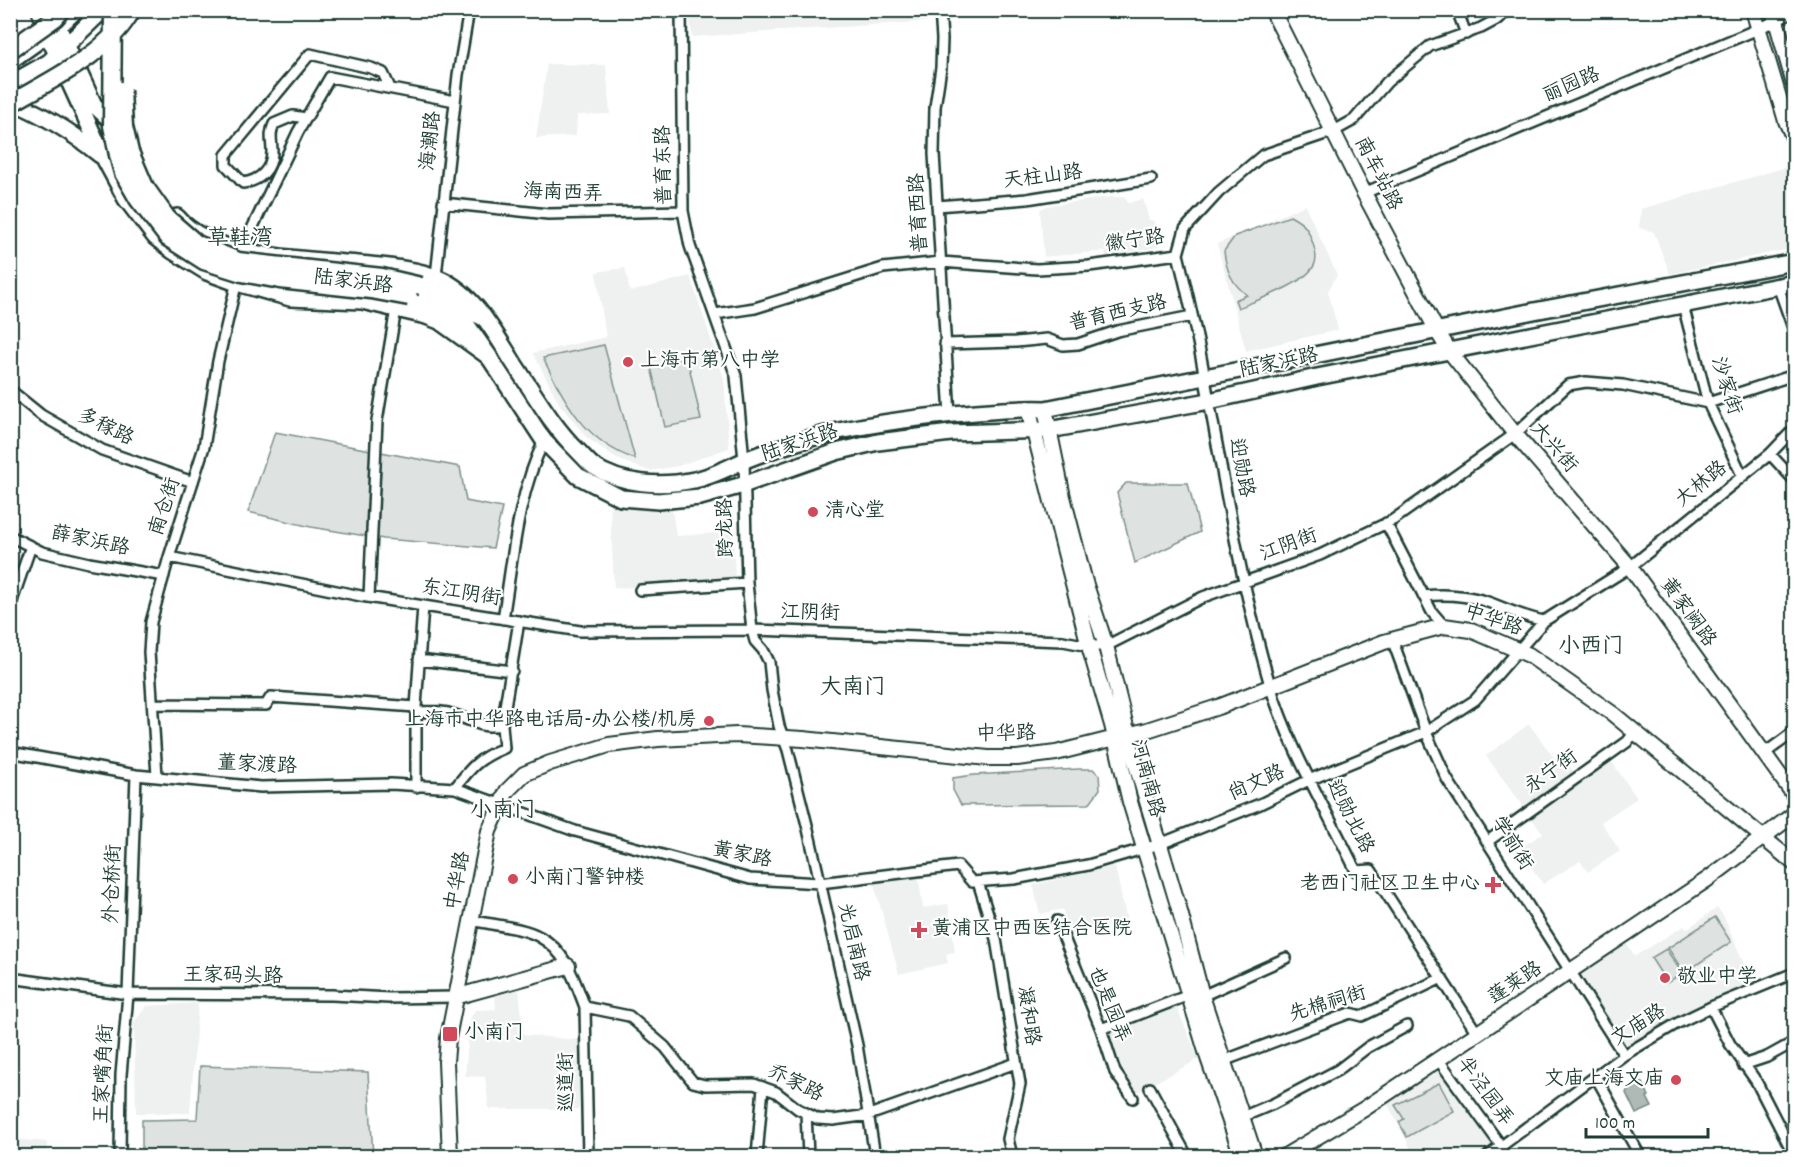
<svg xmlns="http://www.w3.org/2000/svg" width="1805" height="1167" font-family="Dekko,'LXGW WenKai TC',sans-serif">
	<style>
		.built { fill: #eef1f0 }
		.green { fill: #dee3e2; stroke: #7e908b; stroke-width: 1.5 }
		.water { fill: #afbab7; stroke: #758883; stroke-width: 1.5 }
		.lines { fill: none; stroke-linecap: round; stroke-linejoin: round }
		.street-casing { stroke: #1f3d34; stroke-width: 14 }
		.secondary-casing { stroke: #1f3d34; stroke-width: 18 }
		.primary-casing { stroke: #1f3d34; stroke-width: 20 }
		.highway-casing { stroke: #1f3d34; stroke-width: 21 }
		.street { stroke: #fff; stroke-width: 9 }
		.secondary { stroke: #fff; stroke-width: 14 }
		.primary { stroke: #fff; stroke-width: 15 }
		.highway { stroke: #fff; stroke-width: 16 }
		.highway-bridge-casing { stroke: #1f3d34; stroke-width: 21; stroke-linecap: butt }
		.highway-bridge { stroke: #fff; stroke-width: 16 }
		.poi-dot { fill: #d1495b; stroke: #fff; stroke-width: 2 }
		.labels { text-anchor: middle; dominant-baseline: central; stroke-width: 4.5; stroke-linejoin: round; paint-order: stroke }
		.street-label { font-size: 20px; fill: #1f3d34; stroke: #fff }
		.poi-label { font-size: 20px; fill: #1f3d34; stroke: #fff; text-anchor: start }
		.quarter-label { font-size: 22px; fill: #1f3d34; stroke: #fff }
	</style>
	<rect width="100%" height="100%" fill="#fff"/>
	<filter id="ink" filterUnits="userSpaceOnUse"><feTurbulence type="fractalNoise" baseFrequency=".0167" numOctaves="2"/><feDisplacementMap in="SourceGraphic" scale="12" xChannelSelector="R" yChannelSelector="G"/><feConvolveMatrix kernelMatrix="1 2 1 2 8 2 1 2 1" color-interpolation-filters="sRGB"/></filter>
	<g filter="url(#ink)">
		<!-- built -->
		<path class="built" d="M930,10l3,11 -241,16 -3,-26z
			M547,64l59,1 4,49 -33,1 -1,21 -40,2z
			M1794,165v83l-124,26 -16,-42 -15,-4 2,-19z
			M1109,197h16l3,6 15,-4 6,21 6,1 3,26 -52,9 -1,-5 -61,6 -4,-47 6,-4z
			M1305,205l32,70 -9,16 10,39 -92,21 -29,-107z
			M625,268l5,24 60,-16 34,102 5,70 -51,18 -29,5 -32,-12 -31,-22 -26,-32 -27,-52 73,-16 -10,-65z
			M610,505l62,4 4,27 57,-4 2,50 -121,6z
			M1529,724l26,35 7,-4 14,20 -49,36 -41,-55z
			M1611,761l26,37 -36,24 19,29 -32,21 -8,-11 -37,23 -24,-35 24,-16 -12,-15z
			M1115,866l12,55 -58,13 -6,-25 -23,5 -7,-29z
			M918,873l5,35 25,-4 7,48 -9,2 2,9 -49,11 -26,-94z
			M1717,908l6,7 30,69 -40,17 -40,20 -44,27 -6,-2 -47,-73 48,-33 11,16 49,-30 3,3z
			M519,990l5,45 55,5v69h-90l-4,-32 -20,-1 5,-57 5,-9 21,-1 -1,-16z
			M198,1003l-8,110h-54l-2,-91 13,-16z
			M1176,1006l23,53 -65,35 -16,-23 -12,-40z
			M1438,1065l61,81 -13,10h-81l7,-5 -27,-52z
			M11,1139l36,3v14h-36z"/>
		<!-- green -->
		<path class="green" d="M1290,216c15,8 18,12 23,28 2,5 4,14 2,19 -6,20 -58,37 -77,45l-3,-8 12,-5c-15,-11 -21,-25 -23,-44l11,-15z
			M604,345l31,114c-50,-17 -70,-57 -92,-101z
			M687,357l14,63 -36,7 -14,-60z
			M275,432l185,35 6,34 36,7 -9,40 -109,-9 -73,-12 -63,-15z
			M1126,483h62l12,49 -65,31 -18,-70z
			M1079,769h14l6,6 1,14 -11,15 -128,1 -8,-15v-12l21,-3z
			M1715,917l16,25 -47,31 -16,-25z
			M1666,949l16,24 -15,10 -16,-25z
			M200,1066l168,6 5,84h-231v-36l55,-1z
			M1439,1083l15,28 -47,26 -8,-15 5,-3 -9,-14z"/>
		<!-- water -->
		<path class="water" d="M1637,1082l6,1 6,13 -2,1 5,10 -16,7 -10,-21 2,-4z"/>
		<g class="lines">
			<!-- street casing -->
			<g class="street-casing">
				<path id="street" d="M681,10l2,201 7,35 46,130 8,84 3,123 5,47 3,11 8,9 6,12 3,28 7,36 9,24 20,79 49,216 18,111
					M940,10l2,29 -1,29 -6,39 -1,47 16,261
					M1457,10l9,24
					M306,118l-13,-2 -19,8c-5,11 -2,16 -2,28 0,17 -12,29 -29,31l-17,-18v-10l84,-101 61,14 12,5 7,15
					M1364,193l394,-164 36,-17
					M443,203l105,11 135,-3
					M937,206l90,-7 124,-20
					M241,252l57,-120 32,-55 125,24
					M1178,254c10,42 20,83 27,125 19,102 36,206 65,306 20,66 57,125 86,186l15,-1 106,163
					M436,276l22,-201 11,-65
					M1778,286l16,45
					M1683,305l25,98 34,72
					M715,314l40,-6 128,-40 58,-6 96,7 52,-3 89,-12 7,-25 34,-37 44,-37 71,-24 20,-11 33,-38 43,-36 51,-18 15,-8 12,-10
					M945,344l71,-2 31,-3 16,6 15,-1 39,-13 75,-15
					M10,390l31,25 61,35 91,32
					M1770,454l24,26
					M1386,523l46,89 12,14
					M10,536l32,16 47,11 75,13
					M169,557l192,39 219,35 172,-1 311,11 26,5h17l97,-49 117,-42 73,-35 122,-86 53,-49 18,-3 37,3 85,18 86,-28
					M640,590l107,-7
					M1423,596c20,-2 42,-1 62,5 20,7 38,16 59,20
					M369,597l8,-176 19,-112
					M10,607l21,-61
					M503,619c10,-60 14,-123 41,-178
					M1392,639l34,93 21,47 177,276
					M419,660l93,11
					M153,704l113,1 5,-8 145,10
					M416,712c13,0 26,-2 39,3 19,6 27,14 47,10
					M10,752l126,23 125,12 130,-3 64,4 120,43 175,48 70,4 138,-17 14,16 42,-3 74,-14 72,-21 100,-40 49,-24 117,-48 49,-32 69,-79 86,-54 140,-113 24,-25
					M1765,753l29,-21
					M157,776l-8,-124 2,-30 18,-65 35,-110 14,-86 19,-80
					M416,787v-80l7,-101
					M455,788c16,-21 24,-30 49,-40l-2,-23 17,-104
					M1488,841l139,-99 8,-10
					M978,882l18,57 24,145 -12,55 4,17
					M471,920c20,5 52,7 69,17 26,14 35,44 45,70l44,9 36,31 28,35 12,3 49,-1 22,8 22,17 20,10 15,1 36,-5 147,-52
					M1057,921l44,108 14,43 18,26
					M10,978l118,16 204,1 57,3 66,-1
					M1202,996l84,-38
					M585,1007l3,149
					M1711,1007l19,37 26,37 38,74
					M1101,1029l88,-34
					M1438,1059l64,88
					M1223,1061l127,-48 12,3 80,-38
					M1743,1065l24,-8 27,-15
					M1596,1077l44,79
					M1150,1088l37,68
					M806,1113l2,43
					M1242,1117l31,-13 65,-34 30,-23 39,-21
					M120,1156l1,-81 7,-81 8,-219
					M757,1156l6,-69
					M1488,1156l136,-101 52,-31 35,-17 83,-34"/>
			</g>
			<!-- secondary casing -->
			<g class="secondary-casing">
				<path id="secondary" d="M39,10l8,23
					M1272,10l92,183 73,138 13,21 65,82 115,133 164,228
					M1753,10l33,111 8,18
					M1773,10l21,74
					M1028,408l61,238 23,79 18,77 78,256 34,98
					M1045,409l18,88 22,85 21,64 26,105 48,161 22,84 53,160
					M455,997l113,-31
					M450,1156l-4,-94 2,-24 41,-207 18,-40 17,-17 26,-11 59,-18 49,-6 79,-4 66,4 185,19h29l39,-5 91,-23 74,-24 163,-64 60,-16 27,4 58,25 84,59 181,149
					M1285,1156l79,-47 344,-230 86,-65"/>
			</g>
			<!-- primary casing -->
			<g class="primary-casing">
				<path id="primary" d="M58,27l36,78 12,11 10,5 4,5
					M47,33l57,125 22,41 29,38 18,14 34,21 30,11 53,15 72,3 64,15 13,5 50,36 55,84 34,35 43,22 37,3 42,-4 43,-12 93,-33 42,-10 73,-9 98,-3 160,-29 108,-24 477,-94
					M10,61l48,-34 18,-17
					M10,84l39,-22 54,-52
					M10,101c33,13 63,32 90,54
					M177,217c47,56 188,36 256,59 39,13 61,56 82,89 20,30 38,62 64,87 5,5 9,10 14,14 29,19 68,21 101,14 22,-4 43,-18 64,-25 25,-9 51,-17 76,-23 47,-10 95,-16 142,-20 23,-2 46,-4 69,-3l489,-98 260,-49"/>
			</g>
			<!-- highway casing -->
			<g class="highway-casing">
				<path id="highway" d="M421,286l62,31
					M409,297l59,30 21,30"/>
			</g>
			<!-- street -->
			<use href="#street" class="street"/>
			<!-- secondary -->
			<use href="#secondary" class="secondary"/>
			<!-- primary -->
			<use href="#primary" class="primary"/>
			<!-- highway -->
			<use href="#highway" class="highway"/>
			<!-- highway-bridge casing -->
			<g class="highway-bridge-casing">
				<path id="highway-bridge" d="M113,10l-1,116 6,29 5,18 15,26 30,39 36,23 38,12 38,7 91,10 38,7
					M10,50l45,-32 7,-8
					M122,90l2,37 6,25 15,35 22,31 30,26 41,17 144,16 39,9
					M10,104c42,-25 97,-49 122,-94"/>
			</g>
			<!-- highway-bridge -->
			<use href="#highway-bridge" class="highway-bridge"/>
		</g>
	</g>
	<!-- markers -->
	<g class="poi-dot">
		<circle cx="628" cy="362" r="6"/>
		<circle cx="813" cy="512" r="6"/>
		<circle cx="709" cy="721" r="6"/>
		<circle cx="513" cy="879" r="6"/>
		<path d="M1490 876h6v6h6v6h-6v6h-6v-6h-6v-6h6z"/>
		<path d="M916 921h6v6h6v6h-6v6h-6v-6h-6v-6h6z"/>
		<circle cx="1665" cy="978" r="6"/>
		<rect x="442" y="1026" width="16" height="16" rx="3"/>
		<circle cx="1676" cy="1080" r="6"/>
	</g>
	<g class="labels">
		<!-- street labels -->
		<g class="street-label">
			<text transform="translate(1572 86) rotate(-23)">丽园路</text>
			<text transform="translate(432 141) rotate(-84)">海潮路</text>
			<text transform="translate(665 165) rotate(-91)">普育东路</text>
			<text transform="translate(1377 174) rotate(63)">南车站路</text>
			<text transform="translate(1043 178) rotate(-7)">天柱山路</text>
			<text transform="translate(563 194) rotate(2)">海南西弄</text>
			<text transform="translate(920 213) rotate(-93)">普育西路</text>
			<text transform="translate(1135 242) rotate(-8)">徽宁路</text>
			<text transform="translate(353 283) rotate(7)">陆家浜路</text>
			<text transform="translate(1118 314) rotate(-13)">普育西支路</text>
			<text transform="translate(1279 364) rotate(-12)">陆家浜路</text>
			<text transform="translate(1725 386) rotate(72)">沙家街</text>
			<text transform="translate(105 428) rotate(26)">多稼路</text>
			<text transform="translate(800 444) rotate(-18)">陆家浜路</text>
			<text transform="translate(1553 448) rotate(49)">大兴街</text>
			<text transform="translate(1240 468) rotate(79)">迎勋路</text>
			<text transform="translate(1702 485) rotate(-39)">大林路</text>
			<text transform="translate(166 507) rotate(-72)">南仓街</text>
			<text transform="translate(727 528) rotate(-92)">跨龙路</text>
			<text transform="translate(90 542) rotate(12)">薛家浜路</text>
			<text transform="translate(1289 546) rotate(-20)">江阴街</text>
			<text transform="translate(461 594) rotate(9)">东江阴街</text>
			<text transform="translate(1687 613) rotate(54)">黄家阙路</text>
			<text transform="translate(810 614) rotate(2)">江阴街</text>
			<text transform="translate(1493 621) rotate(19)">中华路</text>
			<text transform="translate(1006 735) rotate(-1)">中华路</text>
			<text transform="translate(257 766) rotate(3)">董家渡路</text>
			<text transform="translate(1552 773) rotate(-36)">永宁街</text>
			<text transform="translate(1146 779) rotate(75)">河南南路</text>
			<text transform="translate(1257 784) rotate(-24)">尚文路</text>
			<text transform="translate(1349 817) rotate(63)">迎勋北路</text>
			<text transform="translate(1511 844) rotate(58)">学前街</text>
			<text transform="translate(742 856) rotate(12)">黄家路</text>
			<text transform="translate(459 881) rotate(-79)">中华路</text>
			<text transform="translate(114 884) rotate(-88)">外仓桥街</text>
			<text transform="translate(852 942) rotate(77)">光启南路</text>
			<text transform="translate(233 977) rotate(1)">王家码头路</text>
			<text transform="translate(1516 984) rotate(-34)">蓬莱路</text>
			<text transform="translate(1108 1005) rotate(68)">也是园弄</text>
			<text transform="translate(1328 1005) rotate(-17)">先棉祠街</text>
			<text transform="translate(1027 1016) rotate(81)">凝和路</text>
			<text transform="translate(1639 1026) rotate(-32)">文庙路</text>
			<text transform="translate(105 1074) rotate(-87)">王家嘴角街</text>
			<text transform="translate(568 1082) rotate(-91)">巡道街</text>
			<text transform="translate(795 1084) rotate(27)">乔家路</text>
			<text transform="translate(1484 1092) rotate(54)">半泾园弄</text>
		</g>
		<!-- poi labels -->
		<g class="poi-label">
			<text x="640" y="362">上海市第八中学</text>
			<text x="825" y="512">清心堂</text>
			<text x="697" y="721" text-anchor="end">上海市中华路电话局-办公楼/机房</text>
			<text x="525" y="879">小南门警钟楼</text>
			<text x="1480" y="885" text-anchor="end">老西门社区卫生中心</text>
			<text x="932" y="930">黄浦区中西医结合医院</text>
			<text x="1677" y="978">敬业中学</text>
			<text x="464" y="1034">小南门</text>
			<text x="1664" y="1080" text-anchor="end">文庙上海文庙</text>
		</g>
		<!-- quarter labels -->
		<g class="quarter-label">
			<text x="240" y="239">草鞋湾</text>
			<text x="1591" y="647">小西门</text>
			<text x="853" y="688">大南门</text>
			<text x="503" y="811">小南门</text>
		</g>
	</g>
	<!-- margin -->
	<rect width="1805" height="1167" fill="none" stroke="#fff" stroke-width="36"/>
	<rect x="18" y="18" width="1769" height="1131" fill="none" stroke="#1f3d34" stroke-width="2" filter="url(#ink)"/>
	<!-- scale -->
	<path d="M1586 1128v9h122v-9" fill="none" stroke="#1f3d34" stroke-width="3"/>
	<text x="1595" y="1128" font-size="18" fill="#1f3d34" stroke="#ffffff" stroke-width="4.5" paint-order="stroke">100 m</text>
</svg>
